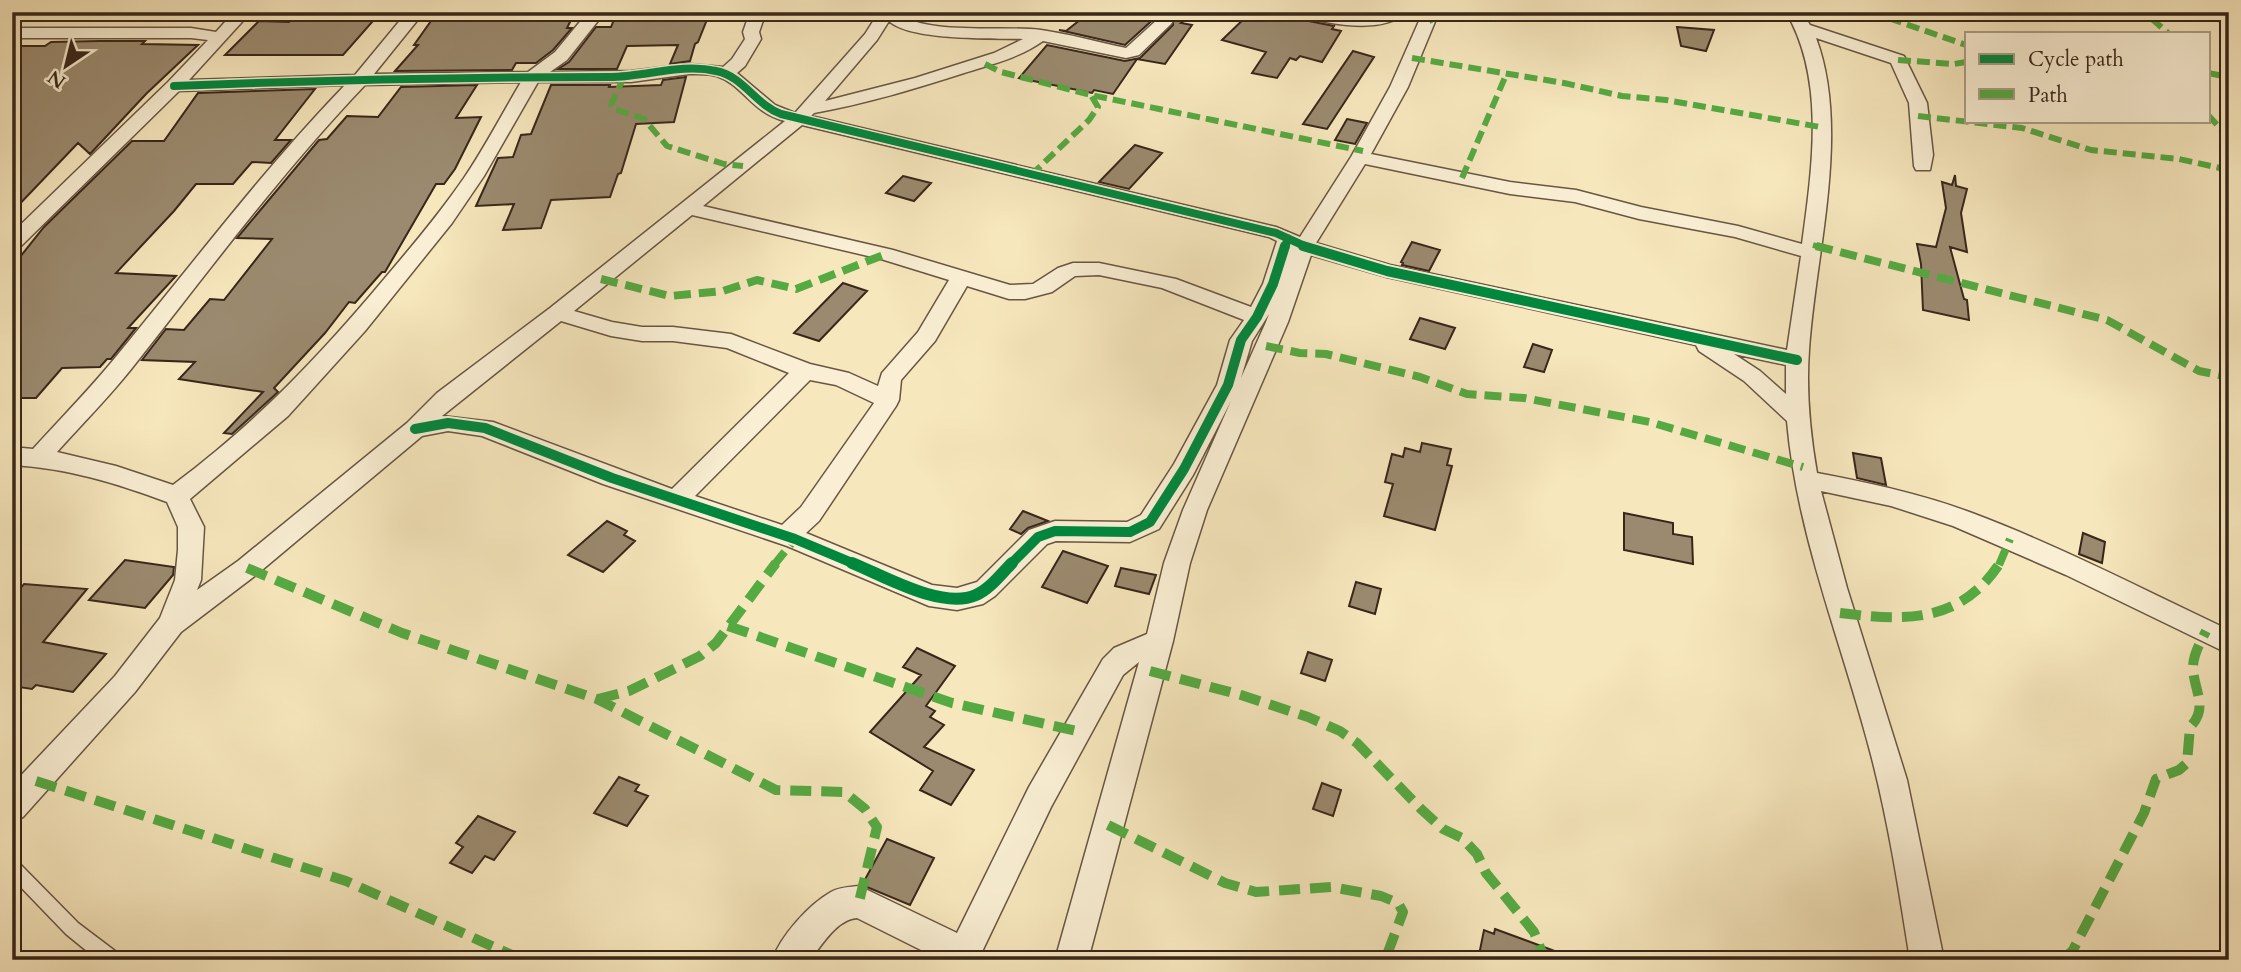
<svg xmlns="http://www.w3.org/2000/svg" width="2241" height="972" font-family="Cardo,serif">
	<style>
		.building { fill: #9b8a6f; stroke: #38261a; stroke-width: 2 }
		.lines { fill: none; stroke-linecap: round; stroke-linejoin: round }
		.service-casing { stroke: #685643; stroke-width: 3 }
		.minor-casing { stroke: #685643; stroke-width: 3 }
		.service { fill: #faefd4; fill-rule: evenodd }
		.minor { fill: #faefd4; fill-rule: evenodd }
		.quiet-far2 { stroke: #55aa42; stroke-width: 6; stroke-dasharray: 13 6; stroke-linecap: butt }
		.quiet-far1 { stroke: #55aa42; stroke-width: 8; stroke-dasharray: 17 8; stroke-linecap: butt }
		.quiet { stroke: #55aa42; stroke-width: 10; stroke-dasharray: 21 10; stroke-linecap: butt }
		.cycleway-far2-casing { stroke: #faefd4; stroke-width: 11 }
		.cycleway-far1-casing { stroke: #faefd4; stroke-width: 14 }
		.cycleway-casing { stroke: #faefd4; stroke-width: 17 }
		.cycleway-far2 { stroke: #00873e; stroke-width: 8 }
		.cycleway-far1 { stroke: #00873e; stroke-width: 10 }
		.cycleway { stroke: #00873e; stroke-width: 12 }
	</style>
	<rect width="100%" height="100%" fill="#f7e7bd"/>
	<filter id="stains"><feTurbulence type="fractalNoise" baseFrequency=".00286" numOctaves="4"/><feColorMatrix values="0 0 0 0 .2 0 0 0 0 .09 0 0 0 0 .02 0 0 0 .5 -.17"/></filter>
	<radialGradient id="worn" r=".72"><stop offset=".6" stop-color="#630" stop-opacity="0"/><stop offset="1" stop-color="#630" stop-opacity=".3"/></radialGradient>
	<!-- building -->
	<path class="building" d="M299,12l81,1 -37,42h-118l34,-34 30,1z
		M506,12h69l-8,16h5l-19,22 -17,13h-20l-4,7 -117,1 23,-26h-4l17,-24h61l3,-5h8z
		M617,12h93l-12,30 -3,2 -5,17 -20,3 8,-19 -51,1 -10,23h-59l11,-7 27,-35h15z
		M1090,12h65l13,3 -11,1 -32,29 -66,-15 7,1z
		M1251,12h40l3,6 40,8 -2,3 9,2 -19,31 -22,-6 -4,4 -6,-2 -13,20 -25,-5 14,-21 -44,-12z
		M1173,17l12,3 -4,3 11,2 -27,39 -28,-5 -24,35 -19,-4 -2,3 -73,-15 28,-33 78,16 15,-3 33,-33z
		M1677,27l37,3 -8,21 -25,-5z
		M99,41h46l-3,3 56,1 -52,49 -56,60 -12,-11 -66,69v-166h33l6,-4z
		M1353,51l21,6 -47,72 -24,-5z
		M686,77l-12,45 -38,2 -15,49 -3,1 -8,23 -59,3 -10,28 -38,2 11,-26 -38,2 22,-48 15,-1 8,-22 10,-1 20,-49h59l-1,2 52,-2 2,-5z
		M477,85l-21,33 25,-1 -26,52 -11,15h-8l-51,88h-3l-27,31 -6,-1 -24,31 -51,55 4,4 -46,42 -8,-1 39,-41 -84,-13 16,-17 -53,-2 24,-31 18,1 26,-31 14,1 48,-61 -35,-1 82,-98 8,-1 20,-23 31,1 23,-30z
		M315,89l-40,51h16l-20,23 -19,-1 -19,22h-37l-22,27 -58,62 60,3 -48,52h8l-25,31h-4l-7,8 -38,1 -26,30h-24v-131l32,-40 88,-86h32l34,-48z
		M1347,119l20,4 -12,21 -20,-4z
		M1135,145l27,8 -33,36 -30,-7z
		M1955,175l1,11 11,3 -6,24 6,39 -17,-5 14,52 3,1 2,20 -46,-10 -2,-46 -4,-20 19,3 10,-39 -4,-26 10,3z
		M903,176l28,7 -17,18 -28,-8z
		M1412,242l28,8 -11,21 -27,-6 1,-2 -2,-1z
		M843,283l24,8 -48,50 -25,-8z
		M1420,318l35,10 -10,21 -35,-10z
		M1533,344l19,6 -8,22 -20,-5z
		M1422,443l29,6 -4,16 5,1 -17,64 -51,-14 9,-32 -8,-2 7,-28 11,3 2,-9 15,4z
		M1853,453l28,5 5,27 -29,-7z
		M1023,511l25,10 -20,7 -7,6 -11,-5z
		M1624,513l49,10v11l19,3 1,27 -69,-14z
		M607,521l20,10 -3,4 11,6 -32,31 -35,-17z
		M2083,533l22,9 -3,21 -23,-9z
		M1063,551l45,15 -21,37 -45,-16z
		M125,560l49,7 -1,8 -28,33 -56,-8z
		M1121,568l35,7 -7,19 -34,-8z
		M1356,582l25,7 -6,25 -26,-8z
		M24,584l63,5 -44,53 63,12 -33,38 -37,-7 -4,4 -20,-3v-88z
		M917,648l38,18 -29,40 9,5 -5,6 14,8 -20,22 50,23 -23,35 -31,-15 13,-19 -63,-39 51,-57 -18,-8z
		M1308,652l24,8 -7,21 -24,-8z
		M619,777l20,8 -4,6 13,5 -21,30 -33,-13z
		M1322,783l19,7 -8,26 -20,-7z
		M478,816l37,16 -21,28 -9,-4 -13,17 -22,-10 13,-16 -7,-4z
		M887,839l47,19 -24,47 -48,-20z
		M1495,929l76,28 -1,3h-92l6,-30 10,4z"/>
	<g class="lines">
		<!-- service casing -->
		<g class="service-casing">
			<path id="service" d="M12,860l6,2 60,61 41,31 2,6h-23l-5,-4 -27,-22 -54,-56z"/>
		</g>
		<!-- minor casing -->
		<g class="minor-casing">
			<path id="minor" d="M234,12h17l-62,68 166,-5 52,-63h17l-50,62 154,-2 27,-20 33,-40h17l-38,48 -17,12 81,-1 58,-7 34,3 9,-8 13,-20 -2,-7 7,-20h16l-7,20 2,7 -16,27 -8,7 38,32 20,8 70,-79 14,-22h19c25,24 106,13 143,18 28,4 56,12 85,18l33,-30h12l2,3 -2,3 -32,31 -13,3 -83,-17c-24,17 -51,23 -79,32 -50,16 -99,31 -150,40l-3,3 465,111 24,10 51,-80 39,-70 33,-75h16l-31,75 -37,67 139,28 66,8 65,17 97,19 64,18c10,-75 24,-164 -16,-232h16l8,13 94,31 23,47 6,52 -3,15h-14l-2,-4 -5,-63 -18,-40 -75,-25c35,93 -1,217 -7,312 -3,41 1,83 8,123 52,10 105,21 155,40 88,33 172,77 257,117v24l-163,-79 -113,-49 -62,-20 -70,-15 26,97 60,192 37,180h-34c-11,-70 -22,-141 -40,-209 -29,-111 -73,-215 -83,-330l-43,-40 -45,-30 -3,-6 -309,-68 -76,-22 -23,67 -81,188 -17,53 -17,78 -85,319h-33l84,-298 -16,13 -72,132 -73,153h-37l-84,-42c-20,1 -35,27 -47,42h-38c9,-24 36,-55 59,-68 9,-5 18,-5 28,-6l98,47 72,-146 74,-128 11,-11 33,-14 17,-71 19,-53 48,-109 -38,74 -34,54 -29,13 -74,-1 -9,3 -52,52 -12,8 -26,6 -28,-4 -142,-60 -184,-62 -121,-48 -34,-5 -26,5 -166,139 -75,57 -46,60 -112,125 -11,4v-36l103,-109 45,-58 15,-38 3,-30v-23l-11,-25c-51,-19 -100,-34 -155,-37v-18l21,2c27,-30 56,-59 82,-91 76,-92 147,-187 230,-273l-166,6 -160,157 -7,2v-17l156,-151 40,-42 -17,-2h-179v-10h179l25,4zM889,21c21,20 104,17 134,18l-29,14 -79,25 -90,23 52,-61zM689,74c9,0 19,-1 28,2 26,9 35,37 68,45l-235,187 -113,85 -30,30 -169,138 -41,29 4,-10 3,-53 -14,-28 98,-83 77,-85 87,-108 32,-47 54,-94h93zM521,82c-19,32 -36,65 -57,96 -24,35 -51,67 -79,100 -66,79 -129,145 -212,207l-57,-19 -59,-14c25,-28 52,-55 75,-84 76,-96 148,-194 233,-283zM802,125l467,112 8,4 -14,43 -12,23 -75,-28 -77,-16h-26l-15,5 -25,16 -23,1 -117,-35 -190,-44zM1365,164l145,30 65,8 64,17 96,18 66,19 -14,94 -397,-85 -74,-22zM692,215l189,44 68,21 -31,52 -36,41 -4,13 -29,-13 -39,-9 -79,-30 -58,-7h-31l-30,-5 -38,-11zM1099,275l63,13 82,32 -14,20 -13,45 -43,79 -33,51 -14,7 -72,-1 -26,9 -52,52 -20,6 -25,-3 -126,-52 13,-12 77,-115 3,-6 2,-20 34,-39 32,-55 42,13h16l27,-7 23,-16zM1269,314l-3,8 -25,56 11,-37zM561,321l50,15 31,5h31l54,7 62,25 -117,116 -179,-67 -51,-6zM1734,354l52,11v29l-26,-23zM810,380l26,5 38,18 -73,104 -19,18 -87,-29z
				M1293,12l70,4 43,-4c-24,24 -81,11 -111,3z
				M2191,12l38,1v10l-36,-8z"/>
		</g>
		<!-- service -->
		<use href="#service" class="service"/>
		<!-- minor -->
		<use href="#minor" class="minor"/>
		<!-- quiet-far2 -->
		<path class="quiet-far2" d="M1871,12l95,33
			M2134,12l17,6 17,15
			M2210,14l19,9
			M1429,21l18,-9
			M1412,58l152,25 58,13 44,4 154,27
			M1898,60l56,4 12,-2
			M985,64l16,8 90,23 272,56
			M2208,73l21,4
			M624,77l-13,28 4,4 29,10 23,27 57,18 19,2
			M2208,115l21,23
			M1918,116l104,12 69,22 88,9 50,11
			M1031,175l58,-55 9,-13 -7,-12
			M1462,178l44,-103
			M1813,245l10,3"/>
		<!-- quiet-far1 -->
		<path class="quiet-far1" d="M1816,246l291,74 92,51 30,6
			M601,279l69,17 53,-5 34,-11 39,9 90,-35
			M1266,346l34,7 26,1 94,23 47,17 57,4 126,24 153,45
			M774,565l21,-26
			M1999,565l11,-26"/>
		<!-- quiet -->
		<path class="quiet" d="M247,568l155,65 195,66 179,91 68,2 21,17 12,18 -18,75
			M1840,613c64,8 120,11 160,-50
			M728,626l224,77 125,28
			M1150,671l91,24 67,22 32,14 17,12 64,66 22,20 19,9 15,16 9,19 48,59 11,28
			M598,699l31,-8 71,-35 16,-13 60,-80
			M36,781l310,100 177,79
			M1108,825l117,58 31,9 75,-5 50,9 17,7 5,9 -18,48
			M2063,960l10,-10 71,-137 12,-34 23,-9 8,-7 3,-36c19,-19 4,-36 3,-59 0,-13 7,-25 13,-37"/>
		<!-- cycleway-far2 casing -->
		<g class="cycleway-far2-casing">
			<path id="cycleway-far2" d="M174,86c145,-6 291,-9 436,-9 35,0 71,-14 106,-6 27,5 40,34 65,43l495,119 33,15
				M1285,248l3,-10"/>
		</g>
		<!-- cycleway-far1 casing -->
		<g class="cycleway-far1-casing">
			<path id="cycleway-far1" d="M1303,246l84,25 410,89
				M415,429l33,-6 37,5 127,50 183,61 62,26
				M1010,565l28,-28 17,-6 75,1 20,-10 34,-53 44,-84 13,-45 16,-23 16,-33 12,-38"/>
		</g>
		<!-- cycleway casing -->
		<g class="cycleway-casing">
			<path id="cycleway" d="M852,563c32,13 90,47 124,32 14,-6 25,-21 36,-32"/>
		</g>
		<!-- cycleway-far2 -->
		<use href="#cycleway-far2" class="cycleway-far2"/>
		<!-- cycleway-far1 -->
		<use href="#cycleway-far1" class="cycleway-far1"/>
		<!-- cycleway -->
		<use href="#cycleway" class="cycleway"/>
	</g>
	<!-- margin -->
	<rect width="2241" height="972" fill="none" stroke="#f7e7bd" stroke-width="42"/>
	<rect x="14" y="14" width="2213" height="944" fill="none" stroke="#38261a" stroke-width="3.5"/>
	<rect x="21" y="21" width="2199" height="930" fill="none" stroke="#38261a" stroke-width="2"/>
	<!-- legend -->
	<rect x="1965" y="32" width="245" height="91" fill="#faefd4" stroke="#ac9f8a" stroke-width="2"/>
	<rect x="1979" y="54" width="35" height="10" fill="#00873e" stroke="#ac9f8a" stroke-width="2"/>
	<text x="2028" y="66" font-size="21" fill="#38261a">Cycle path</text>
	<rect x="1979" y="89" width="35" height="10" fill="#55aa42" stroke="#ac9f8a" stroke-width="2"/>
	<text x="2028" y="102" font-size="21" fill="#38261a">Path</text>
	<!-- north arrow -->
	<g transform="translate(66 66) rotate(215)" stroke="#faefd4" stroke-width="5" paint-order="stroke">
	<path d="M0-5L12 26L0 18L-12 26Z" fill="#38261a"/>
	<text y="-10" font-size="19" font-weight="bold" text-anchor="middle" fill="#38261a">N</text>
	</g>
	<rect width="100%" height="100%" filter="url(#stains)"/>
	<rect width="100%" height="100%" fill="url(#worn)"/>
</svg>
